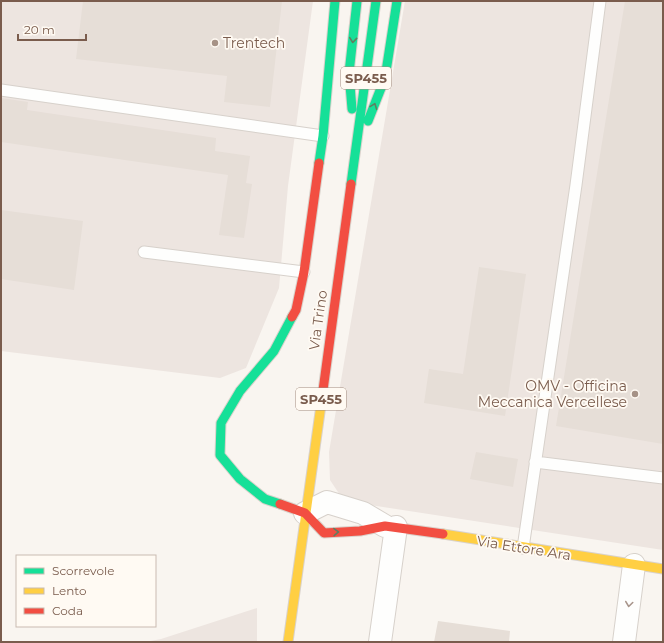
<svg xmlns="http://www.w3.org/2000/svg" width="664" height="643" font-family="Montserrat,sans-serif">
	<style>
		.industrial { fill: #ede5e0 }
		.building { fill: #e6ded7 }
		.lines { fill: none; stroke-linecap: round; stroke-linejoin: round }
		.lane-casing { stroke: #d7d1cb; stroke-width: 13 }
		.street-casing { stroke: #d7d1cb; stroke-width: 24 }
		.fast-casing { stroke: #d9d2cb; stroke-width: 11 }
		.slow-casing { stroke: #d9d2cb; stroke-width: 11 }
		.jam-casing { stroke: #d9d2cb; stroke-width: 11 }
		.lane { stroke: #fefefd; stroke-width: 11 }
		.street { stroke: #fefefd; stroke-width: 22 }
		.fast { stroke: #16e098; stroke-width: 9 }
		.slow { stroke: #ffcf43; stroke-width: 9 }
		.jam { stroke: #f24e42; stroke-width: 9 }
		.oneway { stroke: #617d60 }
		.oneway2 { stroke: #a8958b }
		.poi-dot { fill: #a69286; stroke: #fffaf3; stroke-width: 1.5 }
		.labels { text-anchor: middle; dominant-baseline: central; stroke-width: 3.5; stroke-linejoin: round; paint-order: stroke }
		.shield { fill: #fffaf3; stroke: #a28b7f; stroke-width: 1 }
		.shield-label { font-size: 13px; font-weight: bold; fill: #7a5c4d }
		.poi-label { font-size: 14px; fill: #7a5c4d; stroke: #fffaf3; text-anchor: start }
		.street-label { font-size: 14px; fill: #7a5c4d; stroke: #fffaf3 }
	</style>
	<rect width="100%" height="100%" fill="#f9f5f0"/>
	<!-- industrial -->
	<path class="industrial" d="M1,1h312l-25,185 -9,102 -33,80 -26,10 -219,-27z
		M405,1h258v549l-293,-45 -30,-10 -10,-15 -1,-28z
		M257,608v34h-112l16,-3z"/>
	<!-- building -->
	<path class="building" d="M83,1h199l-12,106 -46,-5 3,-26 -151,-17z
		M625,1h38v443l-107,-18z
		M1,98l27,4 -1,8 189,28 -1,13 35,5 -4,27 6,1 -8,54 -25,-3 9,-60 -227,-33z
		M1,210l82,11 -9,69 -73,-11z
		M479,267l47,7 -21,142 -81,-13 5,-34 34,5z
		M476,452l42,7 -5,28 -43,-8z
		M438,621l72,10 -1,11h-75z"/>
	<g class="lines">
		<!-- lane casing -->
		<g class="lane-casing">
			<path id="lane" d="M1,90l322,46
				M144,252l160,20
				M535,462l128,16
				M523,548l53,-363 24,-184"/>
		</g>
		<!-- street casing -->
		<g class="street-casing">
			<path id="street" d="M305,513l22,-11 36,11 22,13
				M380,642l16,-115
				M624,642l10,-77"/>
		</g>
		<!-- fast casing -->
		<g class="fast-casing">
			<path id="fast" d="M352,109l-3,-36 8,-72
				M368,121l17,-43 12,-77
				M319,163l4,-27 12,-135
				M351,184l25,-183
				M280,504l-15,-5 -25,-20 -20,-24 1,-32 19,-32 34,-40 18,-34"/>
		</g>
		<!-- slow casing -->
		<g class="slow-casing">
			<path id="slow" d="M443,534l220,35
				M288,642l33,-237"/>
		</g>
		<!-- jam casing -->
		<g class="jam-casing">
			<path id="jam" d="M292,317l4,-7 8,-38 15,-109
				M321,405l30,-221
				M280,504l25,9 19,20 36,-2 25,-5 58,8"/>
		</g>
		<!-- lane -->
		<use href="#lane" class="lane"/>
		<!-- street -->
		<use href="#street" class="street"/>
		<!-- fast -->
		<use href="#fast" class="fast"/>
		<!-- slow -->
		<use href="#slow" class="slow"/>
		<!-- jam -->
		<use href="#jam" class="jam"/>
	</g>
	<!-- one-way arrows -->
	<defs><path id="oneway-chevron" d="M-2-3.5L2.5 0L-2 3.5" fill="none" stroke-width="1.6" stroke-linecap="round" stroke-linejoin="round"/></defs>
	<g class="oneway">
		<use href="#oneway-chevron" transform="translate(353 40) rotate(96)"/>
		<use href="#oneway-chevron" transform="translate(374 106) rotate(-69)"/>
		<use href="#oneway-chevron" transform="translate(336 532) rotate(-2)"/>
	</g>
	<use class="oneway2" href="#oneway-chevron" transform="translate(629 604) rotate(98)"/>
	<!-- markers -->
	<g class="poi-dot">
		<circle cx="215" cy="43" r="4"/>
		<circle cx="635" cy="394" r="4"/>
	</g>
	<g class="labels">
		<!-- shield labels -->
		<g class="shield">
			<rect x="341" y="67" width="50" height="22" rx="3"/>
			<rect x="296" y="388" width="50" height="22" rx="3"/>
		</g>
		<g class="shield-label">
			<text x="366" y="78">SP455</text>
			<text x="321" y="399">SP455</text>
		</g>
		<!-- poi labels -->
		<g class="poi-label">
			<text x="223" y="43">Trentech</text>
			<text x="627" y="386" text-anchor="end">OMV - Officina<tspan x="627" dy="16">Meccanica Vercellese</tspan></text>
		</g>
		<!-- street labels -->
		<g class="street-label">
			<text transform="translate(318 320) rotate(-82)">Via Trino</text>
			<text transform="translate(524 548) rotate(9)">Via Ettore Ara</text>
		</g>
	</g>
	<!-- border -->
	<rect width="664" height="643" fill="none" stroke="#7a5c4d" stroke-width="4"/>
	<!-- legend -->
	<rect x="16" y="555" width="140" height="72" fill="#fffaf3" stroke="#cabbb1"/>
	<rect x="24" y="568" width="20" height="6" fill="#16e098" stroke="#cabbb1"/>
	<text x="52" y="575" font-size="12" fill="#7a5c4d">Scorrevole</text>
	<rect x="24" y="588" width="20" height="6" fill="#ffcf43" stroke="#cabbb1"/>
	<text x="52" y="595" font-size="12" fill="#7a5c4d">Lento</text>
	<rect x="24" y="608" width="20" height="6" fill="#f24e42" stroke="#cabbb1"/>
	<text x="52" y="615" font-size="12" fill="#7a5c4d">Coda</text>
	<!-- scale -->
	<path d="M18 34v6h68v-6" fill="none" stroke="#7a5c4d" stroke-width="2"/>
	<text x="24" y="34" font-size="12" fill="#7a5c4d" stroke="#fffaf3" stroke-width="3" paint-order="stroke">20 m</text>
</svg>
